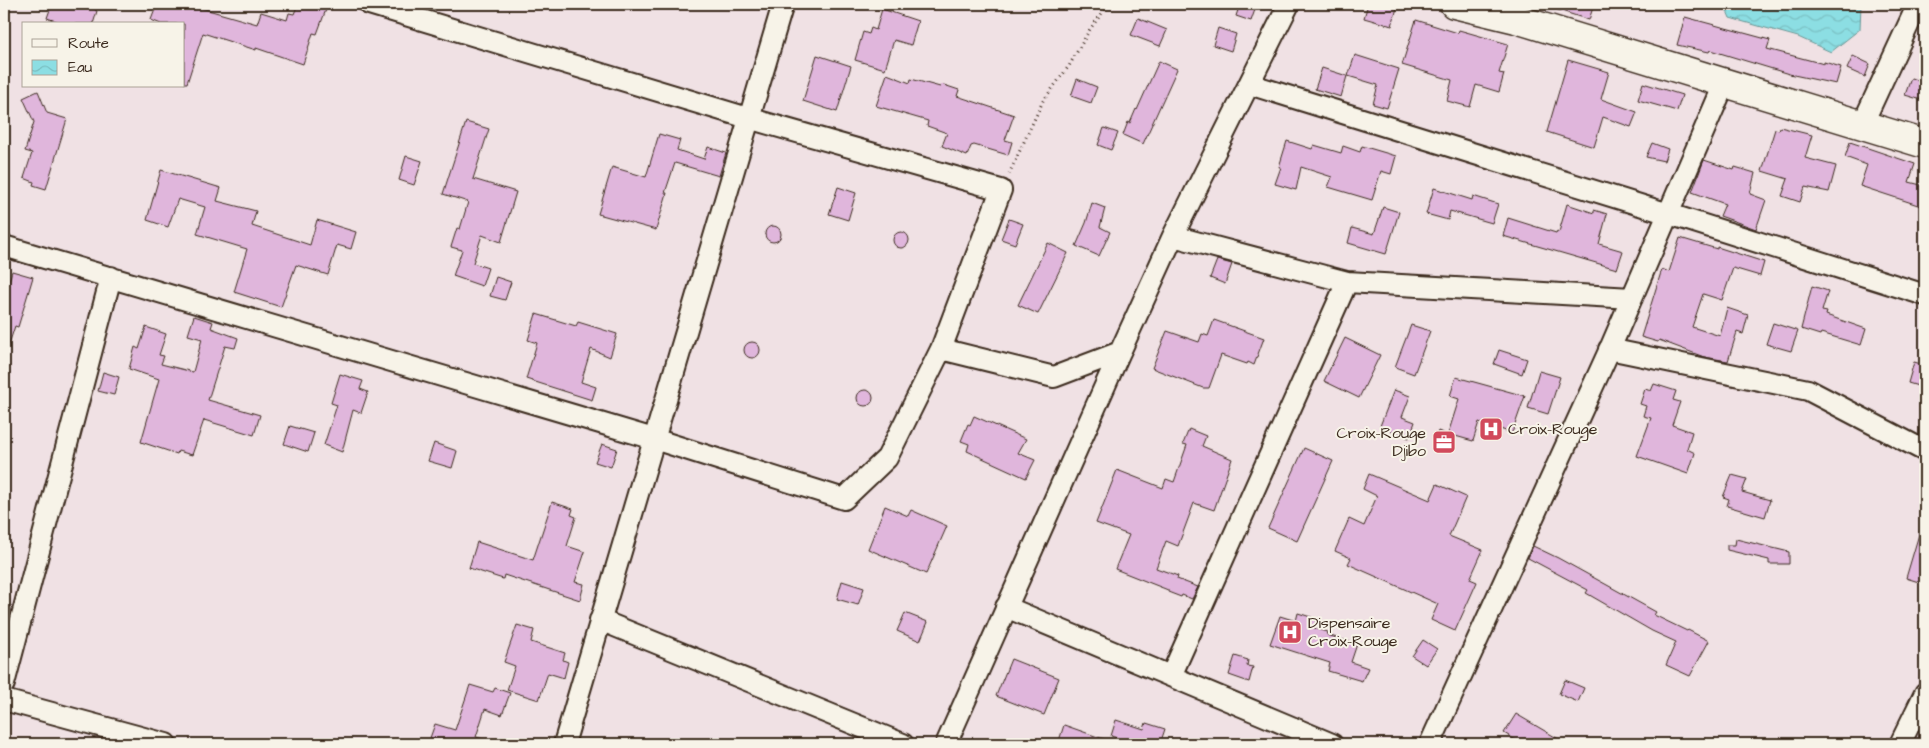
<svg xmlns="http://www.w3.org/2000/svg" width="1929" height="748" font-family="'Architects Daughter',sans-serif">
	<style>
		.water { fill: url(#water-waves); stroke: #6c9694 }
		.building { fill: #e0b6dc; stroke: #3b2a1e }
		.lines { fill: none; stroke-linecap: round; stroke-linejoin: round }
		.minor-casing { stroke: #3b2a1e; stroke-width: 24 }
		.secondary-casing { stroke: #3b2a1e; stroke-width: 31 }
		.path { stroke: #3b2a1e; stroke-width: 3; stroke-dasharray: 1 4; stroke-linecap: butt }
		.minor { stroke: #f7f3e8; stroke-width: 20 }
		.secondary { stroke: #f7f3e8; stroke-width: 28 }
		.labels { text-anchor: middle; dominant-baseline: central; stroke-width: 4; stroke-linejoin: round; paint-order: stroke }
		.poi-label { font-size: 16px; fill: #3b2a1e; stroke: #f7f3e8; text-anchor: start }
	</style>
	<defs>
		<pattern id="water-waves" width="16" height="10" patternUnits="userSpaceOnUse" patternTransform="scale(1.25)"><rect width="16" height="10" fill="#8cdee3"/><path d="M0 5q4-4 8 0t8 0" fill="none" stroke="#7abfc2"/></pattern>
	</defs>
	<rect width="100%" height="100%" fill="#f0e1e4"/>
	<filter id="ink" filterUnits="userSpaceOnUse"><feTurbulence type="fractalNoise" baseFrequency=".02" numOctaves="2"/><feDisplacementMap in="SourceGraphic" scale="10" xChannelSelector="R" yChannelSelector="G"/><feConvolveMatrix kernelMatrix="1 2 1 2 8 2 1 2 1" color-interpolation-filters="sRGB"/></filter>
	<g filter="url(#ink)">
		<!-- water -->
		<path class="water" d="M1724,4h137l-1,25 -29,23 -33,-15 -68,-19z"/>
		<!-- building -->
		<path class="building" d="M52,4h45l-2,6 2,1 -4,13h-28l-18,-6z
			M157,4h12l14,4 2,-4h2l70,20 4,-12 26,8 2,-7 5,1 4,-10h30l-11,30 -4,-1 -10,31 -47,-16v2l-53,-17 -16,50h-3v-59h-23l-10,-4z
			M1240,4h17l-6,17 -15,-5z
			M1368,4h30l-6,22 -28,-8z
			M1549,4h45l-5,16 -40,-13z
			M882,9l36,12 -7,24 -17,-5 -9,29 -30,-9 8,-28 6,2 2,-6 5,2z
			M1685,17l85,23 -3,9 57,15v-2l17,5 -5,17 -47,-10 -79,-24 -1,2 -32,-7z
			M1138,18l29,12 -7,16 -29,-11z
			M1416,20l42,13 1,-3 49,14 -9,29 5,1 -5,18 -23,-7 -6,22 -23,-6 5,-21 -50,-15z
			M1218,28l18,6 -5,17 -18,-6z
			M817,55l34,11 -14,46 -34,-11z
			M1355,55l44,14 -12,39 -14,-4 5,-19 -30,-9z
			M1853,56l17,8 -5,13 -18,-8z
			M1568,60l41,12 -8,27 36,13 -6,15 -28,-10 -9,30 -47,-15z
			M1159,61l18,8 -34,75 -20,-9 5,-13 2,1 6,-14 1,1z
			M1322,68l25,8 -6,21 -26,-8z
			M887,74l23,9 1,-4 29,8 1,-3 18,6 -2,6 57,19 -9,25 7,2 -4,13 -34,-10 -3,1 -4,10 -25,-10 5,-13 -20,-7 1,-5 -52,-15z
			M1911,78l14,5v18l-20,-6z
			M1077,79l20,8 -6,16 -20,-7z
			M1643,83l39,12 -5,16 -39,-11z
			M38,91l9,22 20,6 -21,70 -13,-4 1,-3 -10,-4 8,-25 -7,-2 9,-29 -11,-24z
			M466,122l23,7 -16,50 43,13 -15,50 -19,-7 -9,28 15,5 -6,18 -29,-10 9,-26 -11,-3 6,-19 3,1 8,-27 -25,-8z
			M1780,127l32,8 -7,23 31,8 -7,26 -24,-5 -5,15 -18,-6 6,-17 -26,-8 13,-42 4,1z
			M1104,128l14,5 -7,17 -13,-5z
			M659,134l21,6 -3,10 27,9 4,-12 18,6 -7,23 -44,-13 -10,30h2l-11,37 -58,-16 14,-47 34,10z
			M1287,141l25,8 2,-4 27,8 2,-7 17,6 2,-6 34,10 -5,18 -10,-3 -9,29 -44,-13 4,-10 -31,-10 -5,23 -21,-6 6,-17h-2z
			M1850,142l65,22 -6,18 16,4 -4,20 -61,-20 7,-21 -22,-8z
			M1652,143l16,6 -4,12 -18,-4z
			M406,156l16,5 -8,24 -15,-5z
			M1704,160l30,10 1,-3 20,6 -5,21 16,6 -10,29 -36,-13 5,-12 -33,-12z
			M161,170l60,18 -4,13 39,10 -4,15 58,19 7,-25 39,12 -5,17 -14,-4 -9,30 -32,-10 -15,42 -47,-15 13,-43 -50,-15 8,-27 -27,-8 -10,28 -21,-7z
			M838,187l18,6 -8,27 -19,-6z
			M1434,188l38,12 1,-4 25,8 -6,19 -42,-12 -2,9 -22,-6z
			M1092,203l13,5 -5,19 10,5 -11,24 -23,-10 10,-23z
			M1567,204l27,9v-3l13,4 -8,30 24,7 -6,18 -114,-33 5,-18 48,15 1,-2 2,1z
			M1383,207l16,5 -13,42 -38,-11 4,-15 22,6z
			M1009,219l14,5 -8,20 -14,-5z
			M765 234a8 8 0 1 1 16 0a8 8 0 1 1-16 0Z
			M893 240a8 8 0 1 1 16 0a8 8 0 1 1-16 0Z
			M1680,238l37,11v-2l47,15 -4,14 -27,-8 -11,32 -19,-6 -11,33 28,9 7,-28 21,7 -5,19 -6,-2 -9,29 -24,-4 -45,-17 -1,2 -17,-5 21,-68 7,3z
			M1048,243l20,10 -30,61 -20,-9z
			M1217,260l15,4 -7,20 -15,-6z
			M12,271l21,6 -15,50 -3,-1 -8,24h-3v-52z
			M496,277l15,5 -6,18 -15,-4z
			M1812,286l16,5 -6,20 5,1 -1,3 40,14 -5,16 -40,-12 -1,2 -19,-6z
			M536,314l40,12 2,-4 39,12 -7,23 -19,-8 -10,33 15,5 -4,13 -66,-21 11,-36 -9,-3z
			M194,316l19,6 -2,6 27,10 -3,10 -10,-2 -17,54 52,15 -6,20 -50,-15 -12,35 -14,-4 -1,3 -36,-12 18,-63 -30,-10 6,-22 4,2 7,-22 20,7 -7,21 5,1 -3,8 32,8 9,-33 -14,-4z
			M1214,320l50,18 -10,27 -6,-3 -1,2 -26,-9 -12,33h-6l-51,-20 15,-37 32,11 3,-8 6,2z
			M1773,323l25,8 -7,20 -25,-7z
			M1411,325l19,6 -16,43 -19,-7z
			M1345,338l35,17 -21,43 -35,-17z
			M744 350a8 8 0 1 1 16 0a8 8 0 1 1-16 0Z
			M1499,350l28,9 -5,15 -28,-10z
			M1914,362l11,3v23l-17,-5z
			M1539,371l21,6 -12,37 -20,-6z
			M103,372l16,5 -5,18 -16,-4z
			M340,374l23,7 -3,8 8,3 -7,21 -8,-3 -11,42 -18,-7 13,-40 -6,-2z
			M1456,377l69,19 -13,37 -33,-11 -6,19 -25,-7 11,-35 -9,-3z
			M1654,384l22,7 -3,9 7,2 -8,23 20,7 -5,17 8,4 -7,21 -51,-18 14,-38 -8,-2 3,-10 -6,-2 5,-15 6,2z
			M857 398a8 8 0 1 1 16 0a8 8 0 1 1-16 0Z
			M1394,390l16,6 -8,21 13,5 -6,16 -29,-12z
			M974,416l52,23 -8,14 17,7 -9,18 -59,-27 2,-7 -8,-3 7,-17 2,1z
			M290,426l24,7 -6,19 -24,-8z
			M1189,429l17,7 -4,10 30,13 -18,51 -20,-7 -16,43 -12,-5 -10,27 22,8 -1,3 21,8 -6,12 -10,-4 -1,2 -13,-5v-2l-53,-21 14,-34 -33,-12 21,-53 46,18 3,-9 8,3 13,-37 -4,-1z
			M1438,431l15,6 -4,14 -15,-5z
			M434,443l23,8 -5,17 -24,-7z
			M602,444l15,5 -6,18 -16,-5z
			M1304,448l29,13 -36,80 -29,-13z
			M1369,474l61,26 7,-16 29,13 -17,39 34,14 -13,29 7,3 -22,49 -24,-11 7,-16 -90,-40 3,-6 -16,-7 14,-32 15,7 13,-30 -14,-7z
			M1732,475l15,4 -5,13 28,8 -5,17 -38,-11 2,-7 -6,-2z
			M552,502l21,7 -2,6 5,2 -9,29 18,6 -10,30 9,2 -4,16 -76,-25 -1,4 -34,-11 8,-26 56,18z
			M885,506l23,10 3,-6 36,16 -21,48 -58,-25z
			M1922,524l3,1v59l-19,-6z
			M1736,539l53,13v12h-20v-4l-42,-10v-5h8z
			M1533,546l25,12 98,54 -2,3 33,16 1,-1 21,11 -19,35 -24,-11 10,-23 -24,-11 -66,-38 2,-3 -60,-32z
			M842,581l22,7 -6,17 -21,-6z
			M905,613l23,9 -8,19 -23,-10z
			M1298,613l19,6 -3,9 14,4 -1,3 30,9 -6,18 17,6 -6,13 -34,-10 2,-8 -60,-19 10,-28 16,5z
			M517,625l17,5 -3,12 34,11 -2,7 5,2 -4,16 -16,-5 -9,27 -32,-10 8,-24 -11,-4z
			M1423,640l14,9 -11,16 -14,-9z
			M1235,656l13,4 -1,6 6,1 -4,15 -20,-7z
			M1011,659l48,19 -15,37 -48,-19z
			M1565,680l19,8 -6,14 -19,-8z
			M470,685l23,7 2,-4 15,5 -8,22 -17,-6 -9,28 14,4 -1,3h-38l-21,-6 5,-14 20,6z
			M1516,714l51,30h-45l-18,-11z
			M1116,720l28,9 2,-6 19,6 -5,15h-25l-24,-8z
			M1064,725l48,17v2h-54z"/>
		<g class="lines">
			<!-- minor casing -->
			<g class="minor-casing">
				<path id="minor" d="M369,4l379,114 253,72 -60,159
					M1249,84l420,130 256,81
					M1862,125l56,-121
					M1173,236l174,46 285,16
					M4,246l650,193 190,60 43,-41 54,-109 113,28 66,-25 53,-116 116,-232
					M1609,349l199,41 117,61
					M1006,607l326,137
					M600,620l303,124
					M1171,676l176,-394
					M4,684l107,-407
					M4,700l162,44
					M564,744l219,-740
					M946,744l174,-392
					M1430,744l179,-393 116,-269
					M1900,744l25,-51"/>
			</g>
			<!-- secondary casing -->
			<g class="secondary-casing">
				<path id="secondary" d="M1454,4l62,15 409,125"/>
			</g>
			<!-- path -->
			<path class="path" d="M1009,174l34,-73 26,-35 21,-37 19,-25"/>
			<!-- minor -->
			<use href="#minor" class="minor"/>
			<!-- secondary -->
			<use href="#secondary" class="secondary"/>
		</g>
	</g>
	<!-- icons -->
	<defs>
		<g id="hospital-square" transform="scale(1.25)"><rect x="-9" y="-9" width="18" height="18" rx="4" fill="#d1495b" stroke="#f7f3e8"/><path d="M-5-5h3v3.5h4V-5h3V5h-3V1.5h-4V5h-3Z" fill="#fff"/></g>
		<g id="office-square" transform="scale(1.25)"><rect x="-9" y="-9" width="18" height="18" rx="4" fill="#d1495b" stroke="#f7f3e8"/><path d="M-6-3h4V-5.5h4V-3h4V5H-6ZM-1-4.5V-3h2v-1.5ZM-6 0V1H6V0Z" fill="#fff"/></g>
	</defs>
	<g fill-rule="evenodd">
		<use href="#hospital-square" x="1491" y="429"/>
		<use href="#office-square" x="1444" y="442"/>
		<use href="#hospital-square" x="1290" y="632"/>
	</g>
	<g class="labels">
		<!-- poi labels -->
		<g class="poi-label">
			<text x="1508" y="429">Croix-Rouge</text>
			<text x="1426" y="433" text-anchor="end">Croix-Rouge<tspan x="1426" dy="18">Djibo</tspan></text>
			<text x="1308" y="623">Dispensaire<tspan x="1308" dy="18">Croix-Rouge</tspan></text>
		</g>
	</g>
	<!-- margin -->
	<rect width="1929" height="748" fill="none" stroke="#f7f3e8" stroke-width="20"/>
	<rect x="10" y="10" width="1909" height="728" fill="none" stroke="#3b2a1e" stroke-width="2" filter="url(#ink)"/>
	<!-- legend -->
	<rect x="22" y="22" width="162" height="65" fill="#f7f3e8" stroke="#aca397"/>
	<rect x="32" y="39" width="25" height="8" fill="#f7f3e8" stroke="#aca397"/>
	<text x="68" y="48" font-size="15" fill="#3b2a1e">Route</text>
	<rect x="32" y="60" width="25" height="15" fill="url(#water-waves)" stroke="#aca397"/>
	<text x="68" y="72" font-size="15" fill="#3b2a1e">Eau</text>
</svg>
